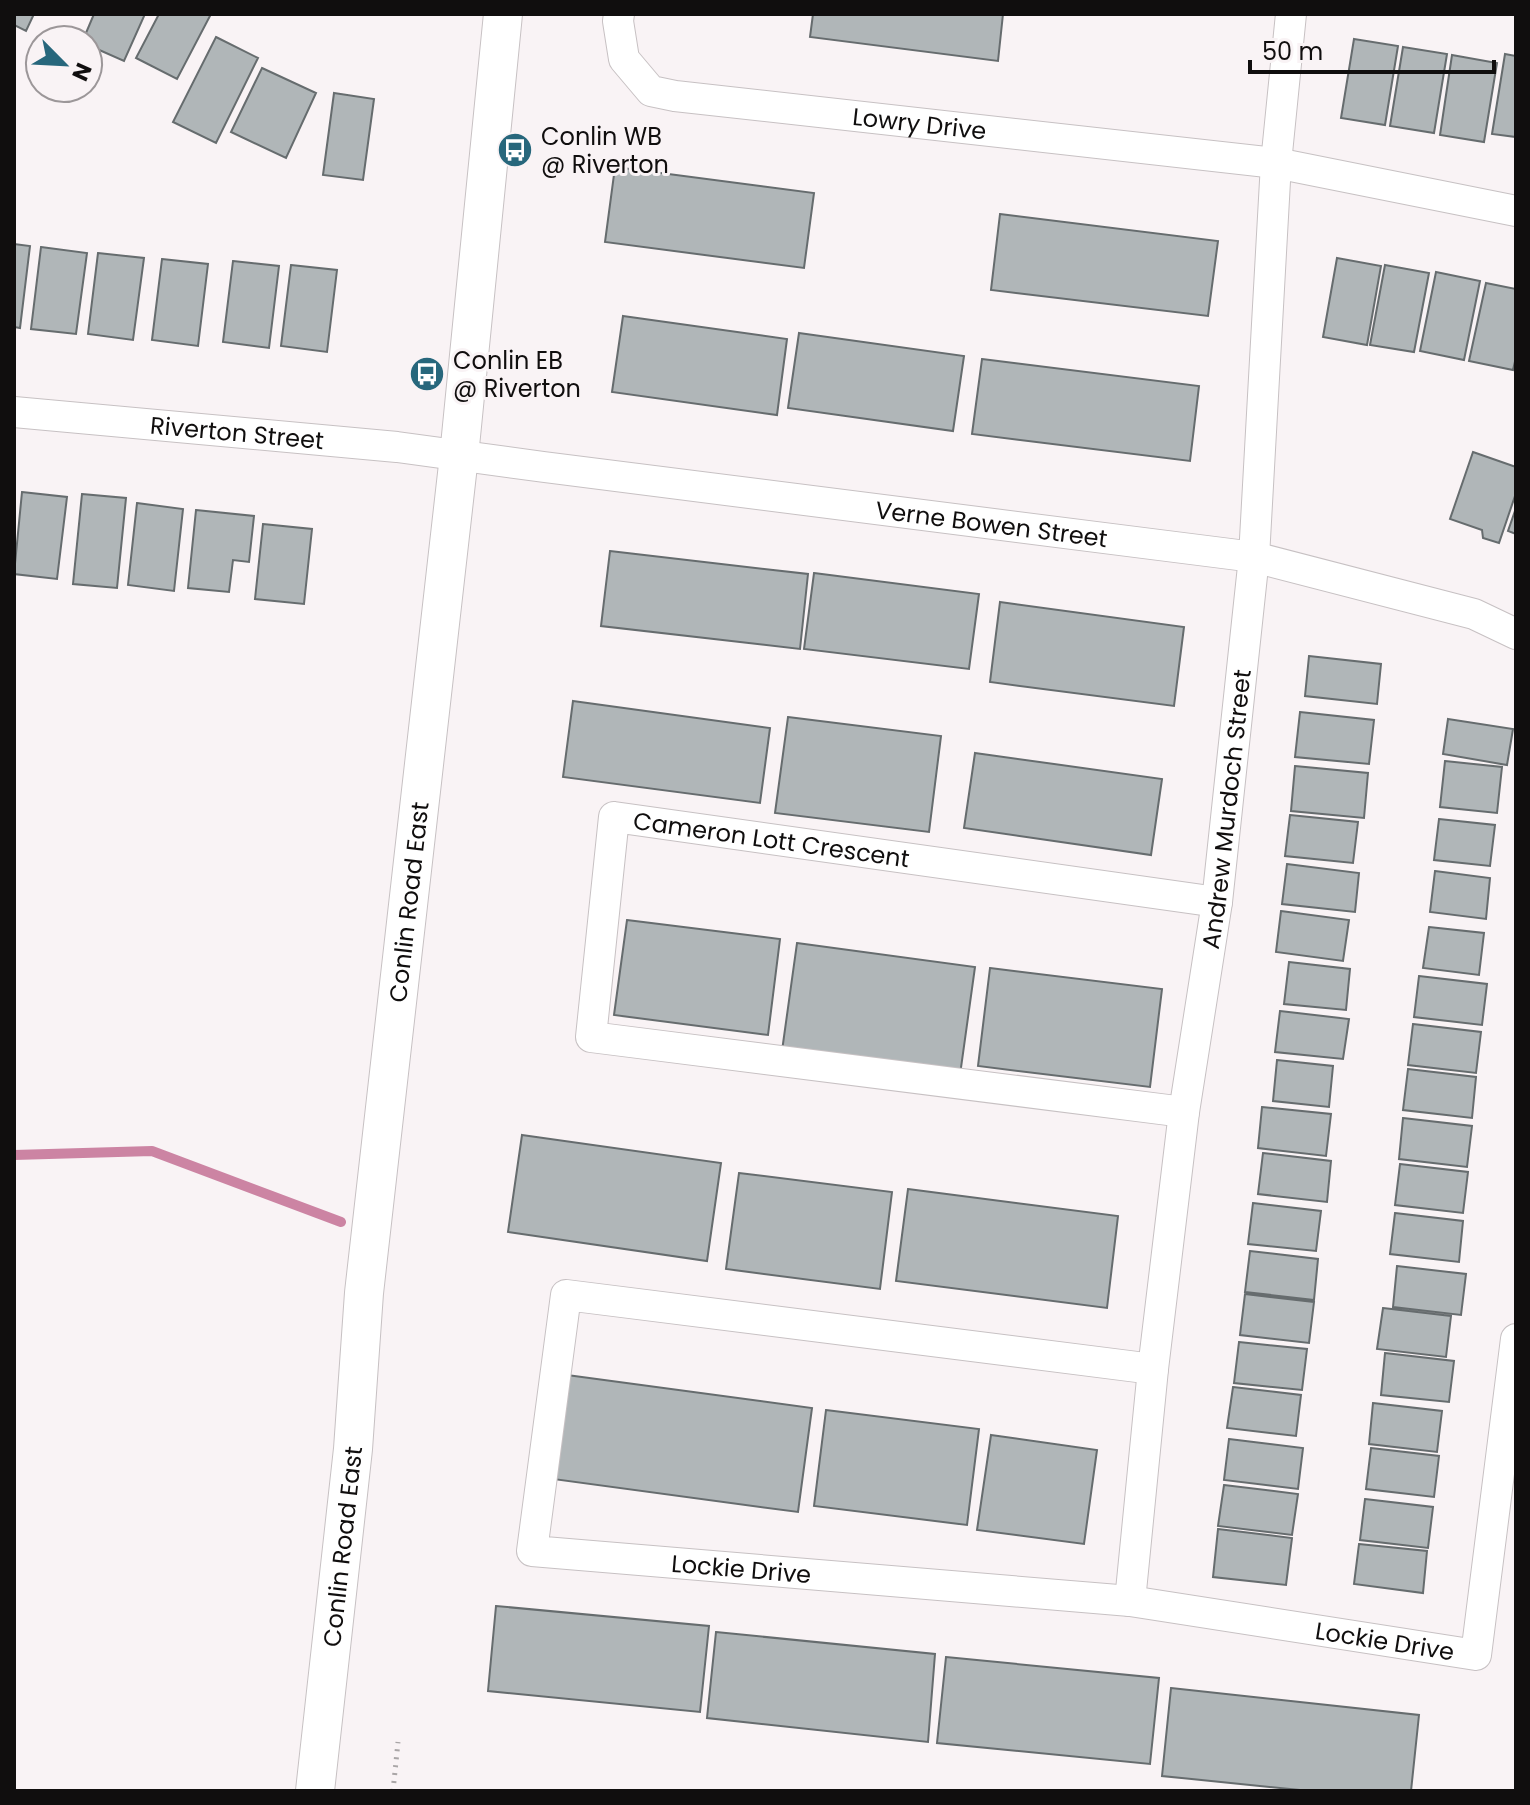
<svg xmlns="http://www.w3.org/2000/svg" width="1530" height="1805" font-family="Poppins,sans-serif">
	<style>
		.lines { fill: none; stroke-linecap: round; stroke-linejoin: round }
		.stream { stroke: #cc84a3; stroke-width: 10 }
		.building { fill: #b0b6b8; stroke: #666c6e; stroke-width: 2 }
		.minor-casing { stroke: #c7c1c3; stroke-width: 32 }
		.tertiary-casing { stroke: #c7c1c3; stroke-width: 40 }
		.path { stroke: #a9a5a6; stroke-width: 5; stroke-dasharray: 2 6; stroke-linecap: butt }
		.minor { stroke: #fff; stroke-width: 30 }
		.tertiary { stroke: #fff; stroke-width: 38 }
		.labels { text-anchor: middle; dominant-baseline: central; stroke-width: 6; stroke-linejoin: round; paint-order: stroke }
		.street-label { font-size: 24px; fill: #100e0e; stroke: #f9f3f5 }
		.poi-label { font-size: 24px; fill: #100e0e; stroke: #f9f3f5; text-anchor: start }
	</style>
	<rect width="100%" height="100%" fill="#f9f3f5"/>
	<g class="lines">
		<!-- stream -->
		<path class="stream" d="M14,1155l138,-4 189,71"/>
	</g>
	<!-- building -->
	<path class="building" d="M14,14h20l-8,17 -12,-6z
		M94,14h51l-21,47 -36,-16v-5h-5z
		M159,14h52l-34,65 -41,-21z
		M813,14h190l-5,47 -188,-24z
		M216,37l42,21 -42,85 -43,-21z
		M1354,39l44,7 -13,79 -44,-7z
		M1403,47l44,7 -13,79 -44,-7z
		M1505,54l11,2v81l-24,-3z
		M1452,55l45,8 -13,79 -44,-7z
		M262,68l54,25 -30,65 -55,-26z
		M334,93l40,6 -11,81 -40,-5z
		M615,167l199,26 -10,75 -199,-26z
		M1000,214l218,27 -10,75 -217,-26z
		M14,244l16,2 -10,82 -6,-1z
		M41,247l46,6 -11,81 -45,-5z
		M98,253l46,5 -11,82 -45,-6z
		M1337,258l44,8 -14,79 -44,-8z
		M162,259l46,5 -10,82 -46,-6z
		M233,261l46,5 -10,82 -46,-6z
		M291,265l46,5 -10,82 -46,-6z
		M1385,265l44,8 -15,79 -44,-7z
		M1436,272l44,9 -16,79 -44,-9z
		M1486,283l30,6v68l-3,13 -44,-9z
		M623,316l164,23 -10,76 -165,-23z
		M799,333l165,23 -11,75 -165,-23z
		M982,359l217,27 -9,75 -218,-27z
		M1473,452l43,15v26l-17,50 -16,-5 -1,-8 -32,-11z
		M22,492l45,5 -10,82 -43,-5z
		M82,494l44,4 -9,90 -44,-4z
		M137,503l46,6 -9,82 -46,-6z
		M1516,508v26l-8,-3z
		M196,510l58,6 -5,46 -16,-2 -4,32 -41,-4z
		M263,524l49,5 -8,75 -49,-5z
		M610,551l198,23 -8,75 -199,-23z
		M814,573l165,21 -10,75 -165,-20z
		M1000,602l184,25 -10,79 -184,-24z
		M1309,656l72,8 -4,40 -72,-8z
		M573,701l197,27 -10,75 -197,-26z
		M1300,712l74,8 -5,44 -74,-7z
		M788,717l153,19 -12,96 -154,-19z
		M1448,719l65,10 -6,36 -64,-11z
		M975,753l187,26 -11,76 -187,-27z
		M1445,761l57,6 -5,46 -57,-6z
		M1295,766l73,7 -4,45 -73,-7z
		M1290,815l68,7 -5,41 -68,-7z
		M1439,819l56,6 -5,41 -56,-6z
		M1287,864l72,9 -4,39 -73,-8z
		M1435,871l55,7 -4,41 -56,-7z
		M1281,911l68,9 -6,41 -67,-9z
		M627,920l153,19 -12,96 -154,-20z
		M1429,927l55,6 -5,42 -56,-7z
		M797,943l178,24 -15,108 -178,-24z
		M1289,962l61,7 -4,41 -62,-6z
		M990,968l172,21 -12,98 -172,-21z
		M1419,976l68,8 -5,41 -68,-8z
		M1280,1011l69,8 -6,40 -68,-7z
		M1413,1024l68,8 -5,41 -68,-8z
		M1277,1060l56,6 -4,41 -56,-6z
		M1408,1069l68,8 -4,41 -69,-8z
		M1262,1107l69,7 -5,42 -68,-8z
		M1403,1118l69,8 -5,41 -68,-8z
		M522,1135l199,28 -14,98 -199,-29z
		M1263,1153l68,8 -4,41 -69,-8z
		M1400,1164l68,8 -5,41 -68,-8z
		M739,1173l153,19 -12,97 -154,-20z
		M908,1189l210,27 -11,92 -211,-27z
		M1253,1203l68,8 -5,40 -68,-7z
		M1395,1213l68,8 -4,41 -69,-8z
		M1250,1251l68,8 -4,41 -69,-8z
		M1397,1266l69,8 -5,41 -68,-8z
		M1245,1294l69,8 -5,41 -69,-8z
		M1383,1308l68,8 -5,41 -69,-8z
		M1239,1342l68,7 -5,41 -68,-7z
		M1385,1353l69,8 -5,41 -68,-7z
		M567,1375l245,33 -14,104 -245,-33z
		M1233,1387l68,8 -5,41 -69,-8z
		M1373,1403l69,8 -5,41 -68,-8z
		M826,1410l153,19 -12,96 -153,-19z
		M991,1435l106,15 -13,94 -107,-14z
		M1229,1439l74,9 -5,41 -74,-9z
		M1371,1448l68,8 -5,41 -68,-8z
		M1224,1485l74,9 -6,41 -74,-9z
		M1365,1499l68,8 -5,41 -68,-8z
		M1218,1529l74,9 -6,47 -73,-8z
		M1359,1544l68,7 -4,42 -69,-9z
		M496,1606l213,20 -9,86 -212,-21z
		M716,1632l219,22 -7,88 -221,-24z
		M946,1657l213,21 -9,86 -213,-21z
		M1171,1688l248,27 -8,76h-101l-148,-15z"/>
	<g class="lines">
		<!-- minor casing -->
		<g class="minor-casing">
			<g id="minor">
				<path id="s1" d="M619,14l-1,7 6,38 27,32 24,5 601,67 240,48"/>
				<path id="s2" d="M14,412l383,35 147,20 710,90 220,57 42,20"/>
				<path id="s3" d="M1184,1112l-593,-75 23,-220 603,85"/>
				<path id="s4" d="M1153,1369l-587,-74 -34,256 598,50 346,54 40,-316"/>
				<path id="s5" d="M1130,1601l23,-232 31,-257 33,-210 37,-345 22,-394 15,-149"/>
			</g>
		</g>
		<!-- tertiary casing -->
		<g class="tertiary-casing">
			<g id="tertiary">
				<path id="s6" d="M315,1791l38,-342 11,-156 95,-837 44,-442"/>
			</g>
		</g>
		<!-- path -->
		<path class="path" d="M393,1791l5,-49"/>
		<!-- minor -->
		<use href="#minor" class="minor"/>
		<!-- tertiary -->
		<use href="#tertiary" class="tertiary"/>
	</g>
	<!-- icons -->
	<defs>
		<g id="bus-disc" transform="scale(1.8)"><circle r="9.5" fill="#27677c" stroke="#f9f3f5"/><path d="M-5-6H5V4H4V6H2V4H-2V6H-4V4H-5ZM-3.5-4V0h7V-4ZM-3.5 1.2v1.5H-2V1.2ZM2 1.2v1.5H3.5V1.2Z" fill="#fff"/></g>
	</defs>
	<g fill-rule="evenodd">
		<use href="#bus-disc" x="515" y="150"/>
		<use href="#bus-disc" x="427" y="374"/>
	</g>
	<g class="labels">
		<!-- street labels -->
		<g class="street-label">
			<text stroke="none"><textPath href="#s1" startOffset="358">Lowry Drive</textPath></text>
			<text stroke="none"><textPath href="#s2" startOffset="224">Riverton Street</textPath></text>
			<text stroke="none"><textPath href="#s2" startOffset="984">Verne Bowen Street</textPath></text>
			<text stroke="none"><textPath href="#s5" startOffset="798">Andrew Murdoch Street</textPath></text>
			<text stroke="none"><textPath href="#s3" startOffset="978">Cameron Lott Crescent</textPath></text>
			<text stroke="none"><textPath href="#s6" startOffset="894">Conlin Road East</textPath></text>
			<text stroke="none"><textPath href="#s6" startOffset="246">Conlin Road East</textPath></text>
			<text stroke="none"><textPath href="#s4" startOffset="1060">Lockie Drive</textPath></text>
			<text stroke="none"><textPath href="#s4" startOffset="1708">Lockie Drive</textPath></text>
		</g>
		<!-- poi labels -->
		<g class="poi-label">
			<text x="541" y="136">Conlin WB<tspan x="541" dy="28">@ Riverton</tspan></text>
			<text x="453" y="360">Conlin EB<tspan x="453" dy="28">@ Riverton</tspan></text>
		</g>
	</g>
	<!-- border -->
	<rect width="1530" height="1805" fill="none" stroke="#100e0e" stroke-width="32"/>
	<!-- north arrow -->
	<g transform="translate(64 64) rotate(114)"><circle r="38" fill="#f9f3f5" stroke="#9c9799" stroke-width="2"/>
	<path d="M0-6L14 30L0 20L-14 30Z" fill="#27677c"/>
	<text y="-12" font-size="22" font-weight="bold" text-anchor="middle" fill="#100e0e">N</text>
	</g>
	<!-- scale -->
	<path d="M1250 60v12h244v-12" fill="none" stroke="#100e0e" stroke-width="4"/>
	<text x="1262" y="60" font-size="24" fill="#100e0e" stroke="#f9f3f5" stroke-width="6" paint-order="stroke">50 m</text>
</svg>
